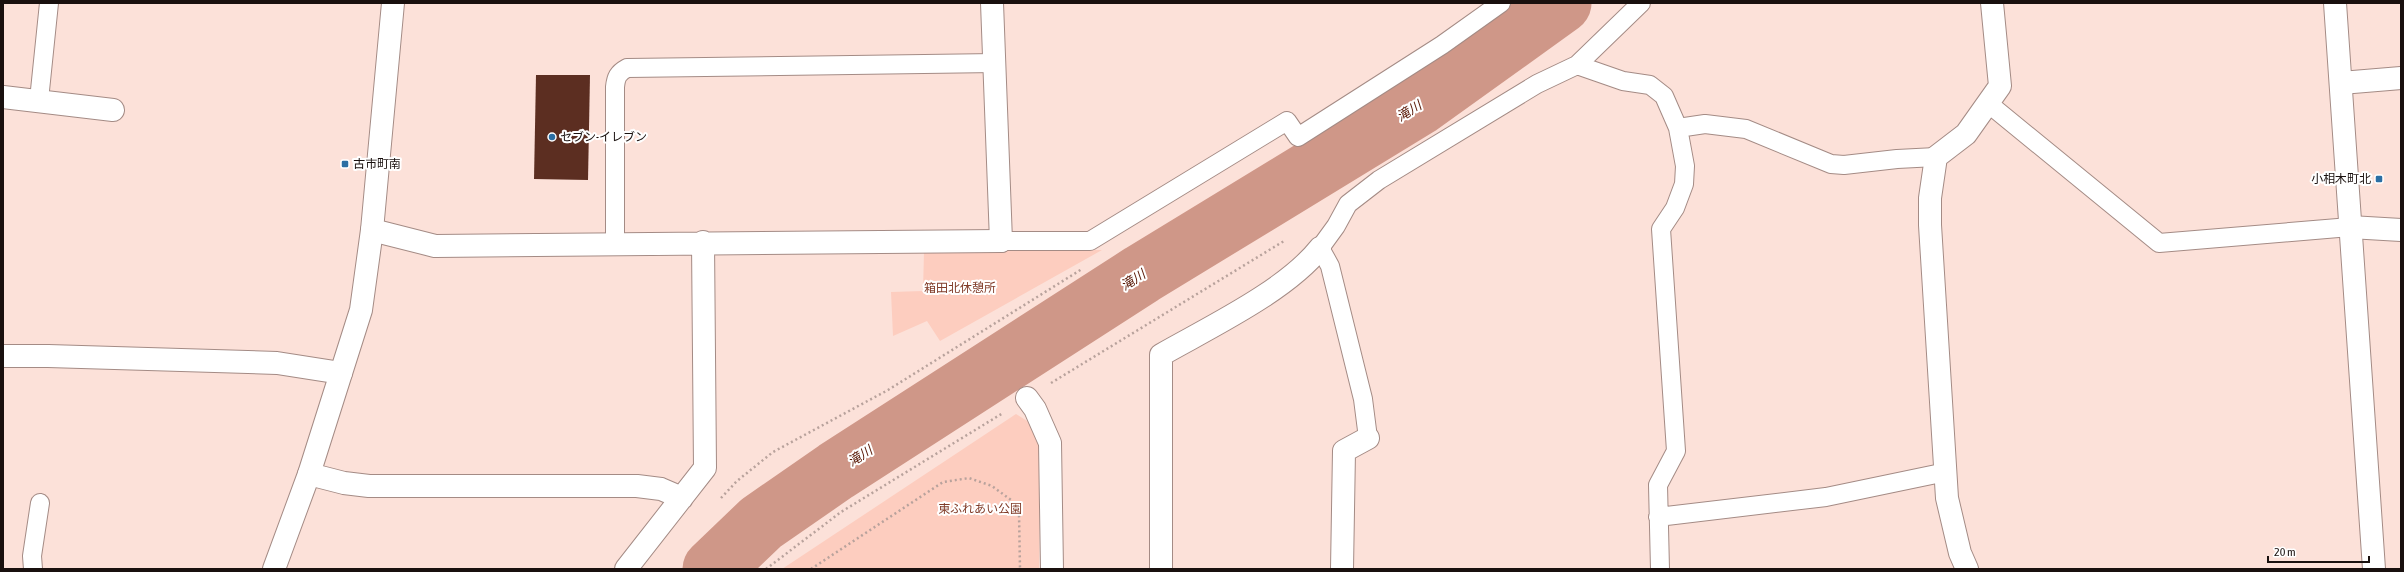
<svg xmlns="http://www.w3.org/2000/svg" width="2404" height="572" font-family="'Asap Condensed','Noto Sans JP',sans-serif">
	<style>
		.green { fill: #fdcdbf }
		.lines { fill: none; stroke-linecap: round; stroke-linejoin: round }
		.river { stroke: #cf9788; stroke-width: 61 }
		.building { fill: #5c2e21 }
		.service-casing { stroke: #a48b85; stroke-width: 20 }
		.minor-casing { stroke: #a48b85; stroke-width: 24 }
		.tertiary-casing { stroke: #a48b85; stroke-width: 24 }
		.path { stroke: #b8a29c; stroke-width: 2.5; stroke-dasharray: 2 3; stroke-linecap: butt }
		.service { stroke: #fff; stroke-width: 18 }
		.minor { stroke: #fff; stroke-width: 22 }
		.tertiary { stroke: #fff; stroke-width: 22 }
		.poi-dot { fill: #2b6fa4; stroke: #fff; stroke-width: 1.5 }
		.labels { text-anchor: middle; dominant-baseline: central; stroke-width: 4; stroke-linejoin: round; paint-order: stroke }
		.poi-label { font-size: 12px; fill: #19100e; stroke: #fff; text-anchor: start }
		.park-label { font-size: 12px; fill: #803b28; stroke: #fff }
		.water-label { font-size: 13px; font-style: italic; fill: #571502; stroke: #fff }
	</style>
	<rect width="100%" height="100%" fill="#fce1d9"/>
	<!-- green -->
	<path class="green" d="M1102,250l-162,91 -13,-20 -34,15 -2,-44 32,-1 1,-39z
		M1016,414l16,10 8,21 -1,124h-257z"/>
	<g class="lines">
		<!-- river -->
		<path class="river" d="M713,569l48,-46 75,-52 306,-197 277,-169 142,-102"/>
	</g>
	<!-- building -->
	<path class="building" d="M536,75h54l-2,105 -54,-1z"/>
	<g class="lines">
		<!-- service casing -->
		<g class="service-casing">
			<path id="service" d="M1577,65l46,16 27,4 14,11 14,32 7,38 -1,18 -9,24 -14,21 15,222 -18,34 2,84
				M39,100l10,-97
				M1989,104l170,139 191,-16
				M1678,128l27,-4 41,5 85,35 13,1 53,-6 39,-2
				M1001,241h89l197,-120 11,16 144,-92 59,-42
				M615,243v-156c1,-10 3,-14 12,-19l369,-5
				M1368,438l-5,-39 -33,-133 -10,-18 16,-22 12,-22 31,-24 158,-96 40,-19 64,-62
				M1658,517l168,-20 120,-25
				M33,569l-1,-13 8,-53"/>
		</g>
		<!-- minor casing -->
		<g class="minor-casing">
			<path id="minor" d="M2341,83l60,-5
				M3,97l110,13
				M2350,227l51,3
				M372,230l63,16 566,-5
				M3,356h45l229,7 64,10
				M1027,398l8,11 15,34 2,126
				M309,474l35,9 25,3h268l24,3 21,9
				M626,569l79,-101 -2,-226
				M1161,569v-214c49,-28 125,-64 159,-107
				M1342,569l2,-118 24,-13
				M1967,569l-7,-16 -13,-55 -17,-273v-27l6,-41 30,-23 34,-48 -8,-83"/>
		</g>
		<!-- tertiary casing -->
		<g class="tertiary-casing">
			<path id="tertiary" d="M992,3l9,238
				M2335,3l39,566
				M274,569l35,-95 52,-164 11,-80 21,-227"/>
		</g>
		<!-- path -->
		<path class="path" d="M1051,383l233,-142
			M721,498l16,-17 36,-29 115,-62 194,-121
			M766,569l75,-57 162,-99
			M811,569l132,-87 26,-4 23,8 19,14 8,13 1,56"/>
		<!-- service -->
		<use href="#service" class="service"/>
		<!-- minor -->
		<use href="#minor" class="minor"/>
		<!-- tertiary -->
		<use href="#tertiary" class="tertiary"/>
	</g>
	<!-- markers -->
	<g class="poi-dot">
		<circle cx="552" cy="137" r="4"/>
		<rect x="341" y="160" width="8" height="8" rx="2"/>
		<rect x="2375" y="175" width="8" height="8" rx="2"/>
	</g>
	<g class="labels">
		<!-- poi labels -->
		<g class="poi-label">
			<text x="560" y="137">セブン-イレブン</text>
			<text x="353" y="164">古市町南</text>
			<text x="2371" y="179" text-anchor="end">小相木町北</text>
		</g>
		<!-- park labels -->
		<g class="park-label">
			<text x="960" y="288">箱田北休憩所</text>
			<text x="980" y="509">東ふれあい公園</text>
		</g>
		<!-- water labels -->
		<g class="water-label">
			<text transform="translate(1409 111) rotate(-32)">滝川</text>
			<text transform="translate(1133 280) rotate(-33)">滝川</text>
			<text transform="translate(860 456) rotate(-33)">滝川</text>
		</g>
	</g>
	<!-- border -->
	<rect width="2404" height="572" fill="none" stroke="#19100e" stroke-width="8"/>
	<!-- scale -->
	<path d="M2268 556v6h101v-6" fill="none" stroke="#19100e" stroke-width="2"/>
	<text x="2274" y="556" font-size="12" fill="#19100e" stroke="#ffffff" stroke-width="3" paint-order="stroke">20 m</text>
</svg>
